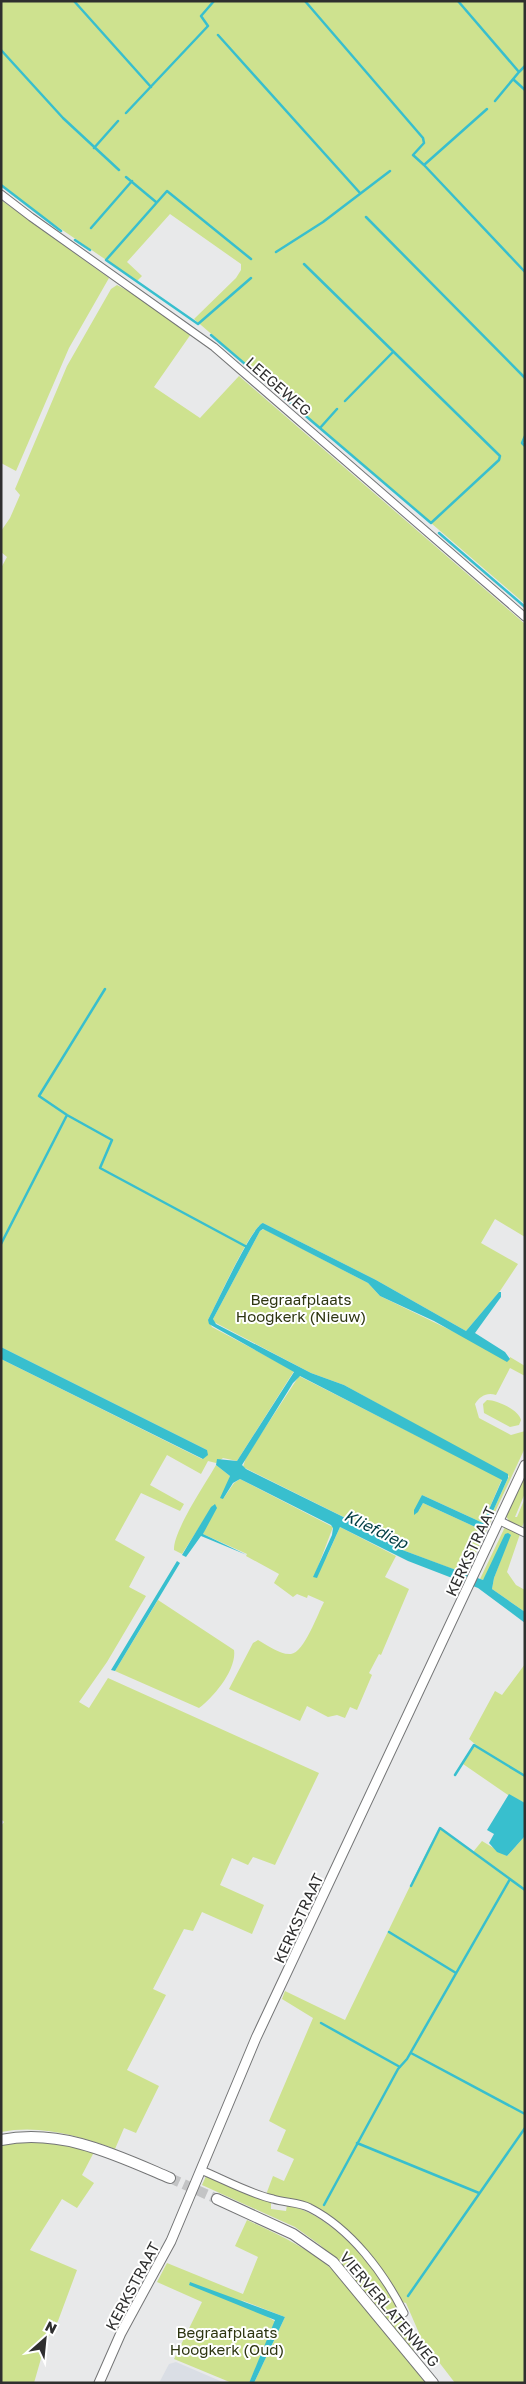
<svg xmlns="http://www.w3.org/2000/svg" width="526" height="2384" font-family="'Golos Text',sans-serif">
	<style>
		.built { fill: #dadee5 }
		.green { fill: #cee28f }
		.water { fill: #38bfce }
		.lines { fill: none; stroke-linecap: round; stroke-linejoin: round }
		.stream { stroke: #38bfce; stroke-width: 2.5 }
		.secondary-tunnel { stroke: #c3c4c5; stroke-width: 10; stroke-dasharray: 10 5; stroke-linecap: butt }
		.minor-casing { stroke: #747576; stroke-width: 9 }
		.tertiary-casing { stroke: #747576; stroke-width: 11 }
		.secondary-casing { stroke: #747576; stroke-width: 12 }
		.minor { stroke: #fff; stroke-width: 7 }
		.tertiary { stroke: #fff; stroke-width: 9 }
		.secondary { stroke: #fff; stroke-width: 10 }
		.labels { text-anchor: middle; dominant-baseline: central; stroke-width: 4; stroke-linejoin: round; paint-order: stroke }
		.street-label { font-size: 15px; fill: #2f2f2f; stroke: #fff }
		.park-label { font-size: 15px; fill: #2d3510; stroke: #fff }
		.water-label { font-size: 16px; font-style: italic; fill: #003d43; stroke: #fff }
	</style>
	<rect width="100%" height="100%" fill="#e8e9ea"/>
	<!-- built -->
	<path class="built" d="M176,2362l49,21h-66l10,-19z"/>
	<!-- green -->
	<path class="green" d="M1,1h524v603l-331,-285 42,-41 5,-8v-6l-71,-50 -43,48 15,14 -5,5 -101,-69 -35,-28z
		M1,200l108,78 -40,70 -53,123 -15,-8z
		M117,285l28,15 46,34 -37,53 46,31 39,-42 286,248v613l-30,-18 -14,24 37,21 -18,27 -34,40 -90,-51 -113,-57c-13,5 -46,80 -55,97l4,7 82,44 -57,90 -14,-3 -7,5 -8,-2 -7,13 -34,-19 -17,30 34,19 -4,7 -39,-18 -26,47 30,17 -16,30 17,9 -39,66 -28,40 10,6 19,-30 211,95 -44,92 -22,-8 -5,8 -16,-7 -12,27 44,20 -12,29 -50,-22 -9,19 -9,-2 -31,60 13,6 -39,75 32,16 -23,47 -12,-5 -9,21c-36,-13 -75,-25 -114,-17v-306l3,-4 -3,-3v-460l201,100 5,-9 -206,-103v-779l6,-11 -6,-5v-21l9,-13 10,-23 -5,-6 52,-123 44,-77z
		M264,1229l104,54 12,13 130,63v-2l15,9v10l-15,-8 -14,27c-9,-3 -16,1 -21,9l4,14 32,17 14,-4v17l-59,126 -69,-26 -11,-10 -143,-71 3,-10 53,-81 203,103 -19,44 -61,-28 -4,17 5,-9 61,28 25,-55 -165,-91 -33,-12 -97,-51 -1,-3 47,-88z
		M487,1400c10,0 32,10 34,20l-2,5 -9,2 -26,-14 -1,-9z
		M216,1465l14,11 -7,23 11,-16 6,-4 93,48 -19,50 14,-23 12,-27 56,29 -11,21 24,12 -28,66 -2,-1 -10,19 3,2 -15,35 -7,-3 -5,11 -8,-3 -9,2 -21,-11 -7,15 -71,-32 24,-46 5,-3c9,5 22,15 33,14 13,-1 27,-41 33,-52l-16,-7 -1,3 -10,-4 -4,3 -19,-14 5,-9 -33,-18 1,-2 -44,-20 11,-30 -32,50 -8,-4c-1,-19 32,-67 42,-85z
		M525,1475v18l-10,24h2l8,-19v22l-3,7 -13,-6 -3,-5z
		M505,1527l15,7 -13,38 9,13 9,5v22l-33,-23 2,-11 16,-43 -27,45 -3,-1z
		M158,1600l76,50c3,19 -20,47 -35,58l-84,-37z
		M525,1664v139l-17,-8 -45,-31 12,-20 -6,-5 26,-48 7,4z
		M440,1828l33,24 9,-11 25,15 18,-20v547h-70l-33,-43 -16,-37 -4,-1 -20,-31 -71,-66 -43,-10 -1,-3 6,-16 11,5 10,-22 -17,-8 9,-21 -17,-9 44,-103 -31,-19 3,-8 60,29 84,-173z
		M28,2142l23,1 42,8v3l-11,21 12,8 -17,25 -15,-9 -32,51 47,20 -19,51 -12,20 -12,42h-33v-238z
		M206,2176l65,26v7l15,2 1,-6c50,10 101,75 119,120 4,8 5,18 8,26l-67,-80 -27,-26 -25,-18 -93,-42z
		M247,2220c32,15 62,28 88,52l91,111h-172l31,-66 -44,-17 35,22 -27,61h-17l-58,-24 28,-57 -45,-20 10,-19 76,31 15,-37 -23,-11z"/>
	<!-- water -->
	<path class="water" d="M263,1223l113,57 90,51 33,-39h2v5l-26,36 30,19 5,7 -3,3 -73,-41 -54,-25 -12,-13 -105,-54 -3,2 -47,88 3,5 95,49 33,12 164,89v4l-24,53 -61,-28 -5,9 -4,3v-5l8,-15 61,28 19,-43 -202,-104 -7,7 -51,82 4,4 140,69 11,10 86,32 22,-46 3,-1 3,2 -17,43 -2,11 33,23v11l-47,-35 -70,-27 -68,-34 -23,51 -4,-1 19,-42 1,-7 -2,-3 -91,-46 -7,4 -10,16 -3,-1 10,-22 -14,-11 1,-6 20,2 57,-89 -85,-48 -1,-4c8,-15 44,-94 55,-97z
		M1,1347l206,103 1,5 -5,4 -202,-100z
		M215,1504l2,4 -14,26 44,21 -46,-19 -15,21 -4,-2 29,-48z
		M177,1561l3,2 -65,108 -4,-1z
		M509,1794l16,9v33l-18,20 -10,-4 -8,-9 5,-9 -7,-4z
		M190,2282l95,35 -31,66h-5l26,-63 -86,-35z"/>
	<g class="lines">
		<!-- stream -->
		<path class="stream" d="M74,1l77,86
			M305,1l118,137 1,5 -11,12 11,10 63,-56
			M458,1l61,71 6,-6
			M218,35l142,158
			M1,50l62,68 56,52
			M514,80l11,10
			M495,101l24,-29
			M126,113l82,-87 -7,-10 13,-15
			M94,148l24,-27
			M424,165l101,107
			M126,177l30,25
			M1,185l60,46
			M366,217l159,161
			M91,228l41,-47
			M75,240l15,10
			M276,252l47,-30 67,-51
			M251,278l-53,46 -92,-64 61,-69 84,68
			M211,335l220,188 68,-63 1,-4 -196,-192
			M345,401l48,-49
			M320,428l17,-19
			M525,436l-3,7 3,3
			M439,533l86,74
			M105,989l-66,107 28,19 45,25 -12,28 147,79
			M1,1244l66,-129
			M455,1775l19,-30 51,31
			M411,1886l29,-58 85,62
			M389,1932l67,41
			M321,2023l79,44
			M411,2053l114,61
			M357,2143l122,50
			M324,2205l74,-136 9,-10 103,-180
			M408,2296l117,-168"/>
		<!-- secondary-tunnel -->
		<path class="secondary-tunnel" d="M170,2178l47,21"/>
		<!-- minor casing -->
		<g class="minor-casing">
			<path id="minor" d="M1,194l30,23 183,130 311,270
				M500,1521l25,12
				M201,2170c24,10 47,23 72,29 12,4 26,3 37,9 41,21 74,65 94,105"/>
		</g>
		<!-- tertiary casing -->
		<g class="tertiary-casing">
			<path id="tertiary" d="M99,2383l22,-50 50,-92 85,-203 269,-573"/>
		</g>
		<!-- secondary casing -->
		<g class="secondary-casing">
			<path id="secondary" d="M1,2140c61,-12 115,15 169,38
				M217,2199l76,35 40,28 100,121"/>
		</g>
		<!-- minor -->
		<use href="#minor" class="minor"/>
		<!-- tertiary -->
		<use href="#tertiary" class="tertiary"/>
		<!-- secondary -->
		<use href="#secondary" class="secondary"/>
	</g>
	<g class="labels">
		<!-- street labels -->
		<g class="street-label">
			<text transform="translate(279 386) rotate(41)">LEEGEWEG</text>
			<text transform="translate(470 1551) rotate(-65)">KERKSTRAAT</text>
			<text transform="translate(298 1918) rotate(-65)">KERKSTRAAT</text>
			<text transform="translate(132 2286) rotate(-62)">KERKSTRAAT</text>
			<text transform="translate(390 2309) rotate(50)">VIERVERLATENWEG</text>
		</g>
		<!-- park labels -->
		<g class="park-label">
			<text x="301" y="1299">Begraafplaats<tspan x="301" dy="17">Hoogkerk (Nieuw)</tspan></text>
			<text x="227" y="2332">Begraafplaats<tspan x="227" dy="17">Hoogkerk (Oud)</tspan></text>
		</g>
		<!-- water labels -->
		<g class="water-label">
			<text transform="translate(376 1529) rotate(26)">Kliefdiep</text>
		</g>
	</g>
	<!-- border -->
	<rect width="526" height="2384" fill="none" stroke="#2f2f2f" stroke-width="5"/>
	<!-- north arrow -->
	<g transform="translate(45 2339) rotate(27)" stroke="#ffffff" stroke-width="4" paint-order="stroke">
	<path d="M0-4L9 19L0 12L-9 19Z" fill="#2f2f2f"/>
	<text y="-8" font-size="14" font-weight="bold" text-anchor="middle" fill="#2f2f2f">N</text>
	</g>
</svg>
